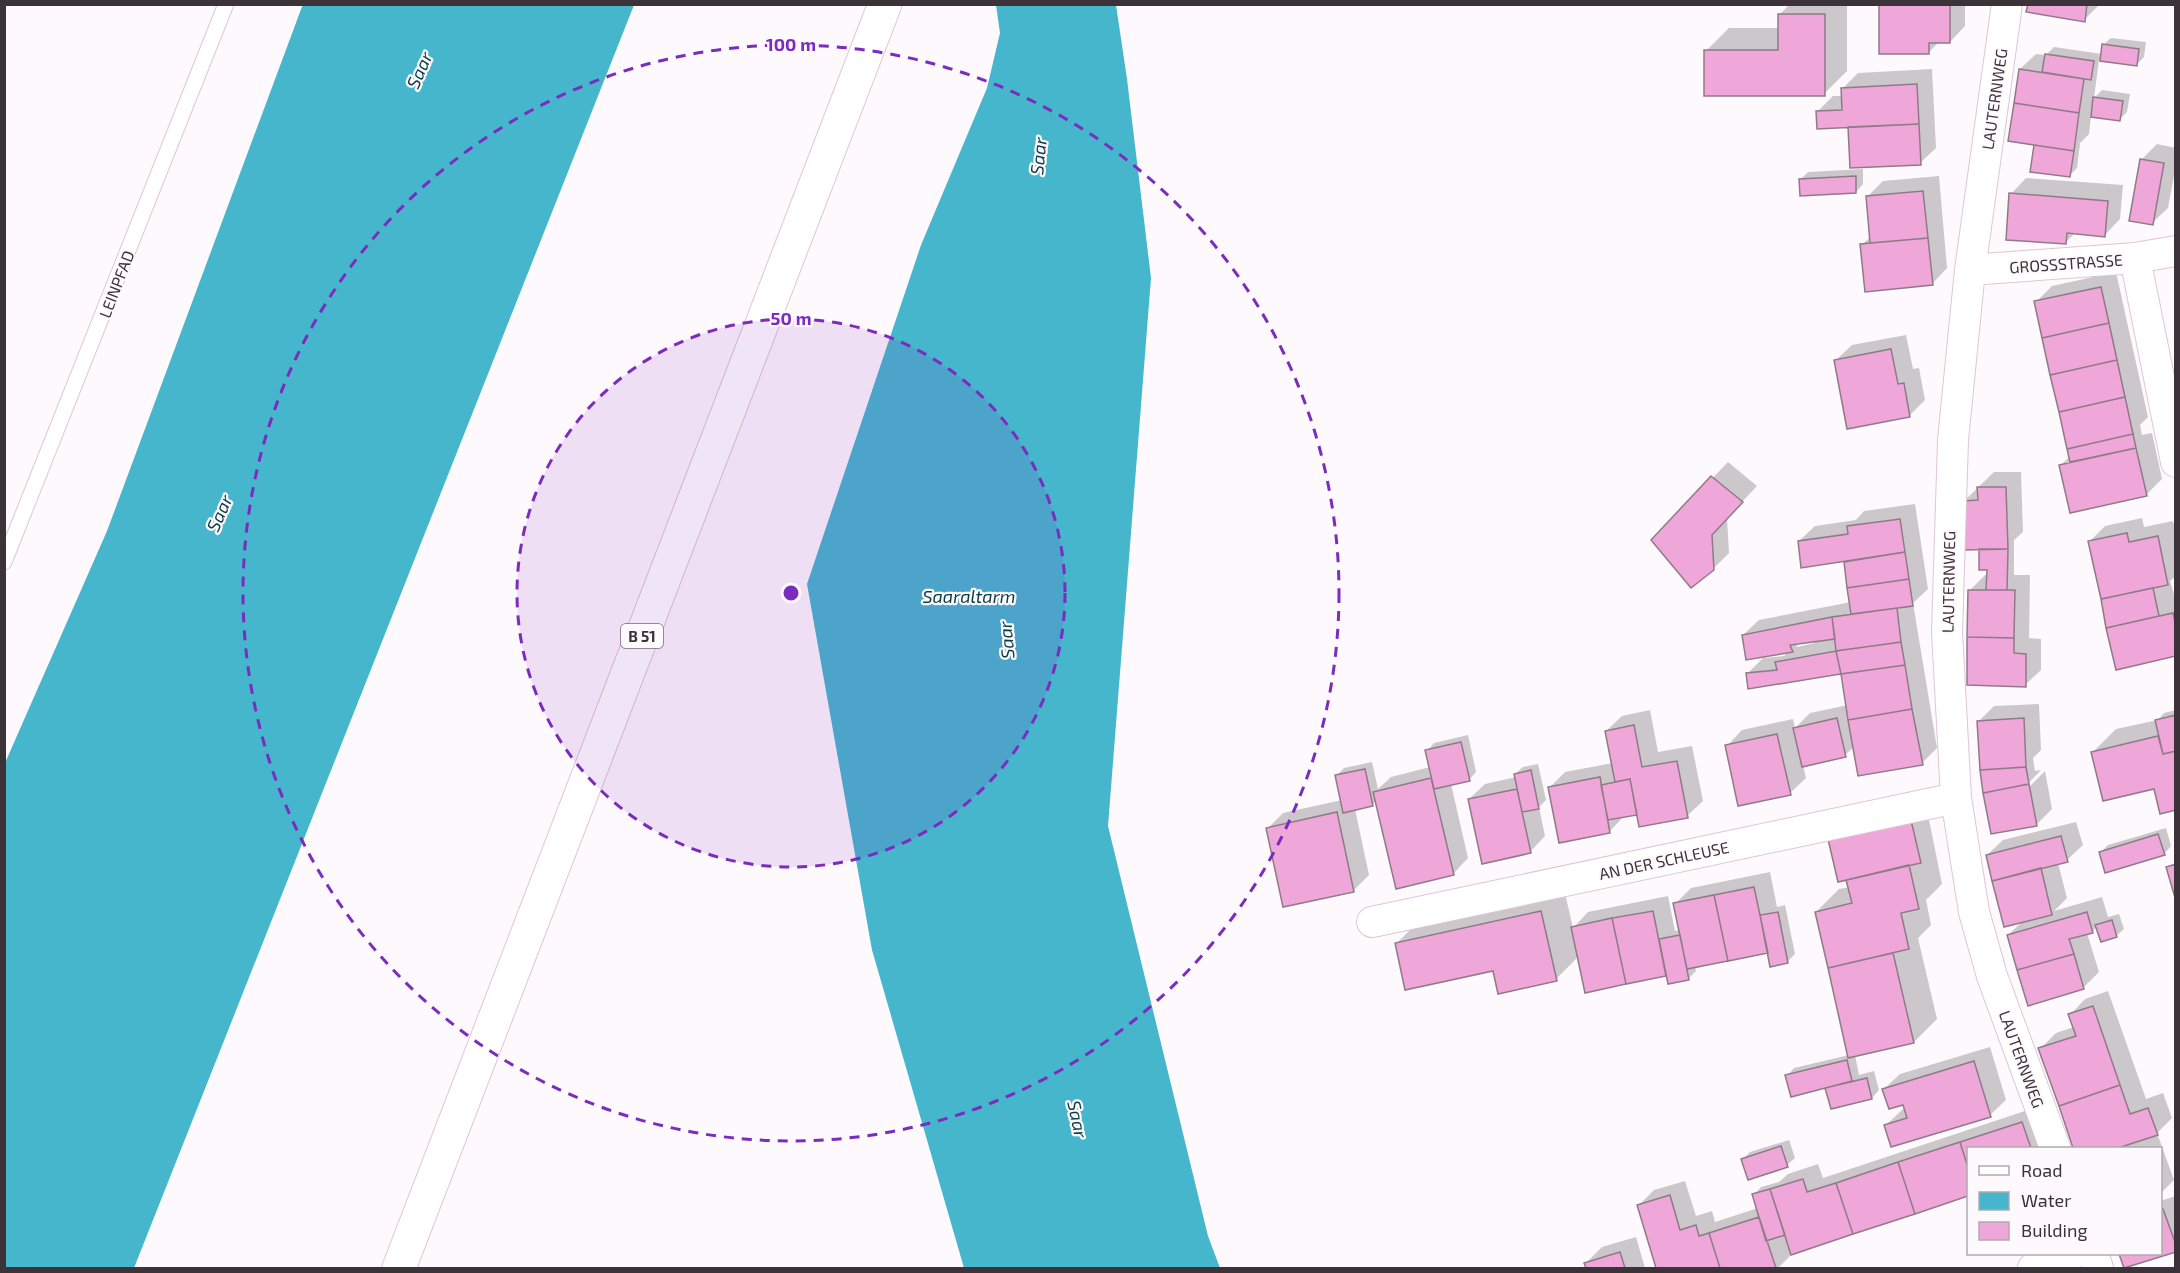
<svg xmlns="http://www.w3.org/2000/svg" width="2180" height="1273" font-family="'Exo 2',sans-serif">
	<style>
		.water { fill: #46b6cd }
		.shadow { fill: #0003; fill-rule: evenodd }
		.building { fill: #eea7d8; stroke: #907a88; stroke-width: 1.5 }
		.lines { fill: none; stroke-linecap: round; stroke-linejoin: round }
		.lane-casing { stroke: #dec6d6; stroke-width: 17 }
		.street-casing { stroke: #dec6d6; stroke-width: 32 }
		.primary-casing { stroke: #dec6d6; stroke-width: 35 }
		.lane { stroke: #fff; stroke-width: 15 }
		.street { stroke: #fff; stroke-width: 30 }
		.primary { stroke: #fff; stroke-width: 33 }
		.ring { fill: none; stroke: #7b2cbf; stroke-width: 3; stroke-dasharray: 10 8 }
		.labels { text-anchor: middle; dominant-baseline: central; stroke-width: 4.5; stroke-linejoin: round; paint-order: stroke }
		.shield { fill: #fef9fd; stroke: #766e74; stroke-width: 1.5 }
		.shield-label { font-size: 15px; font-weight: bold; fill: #3c3339 }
		.street-label { font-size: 16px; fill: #3c3339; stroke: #fef9fd }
		.water-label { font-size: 18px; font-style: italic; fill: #093d47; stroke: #fef9fd }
		.centre { fill: #7b2cbf; stroke: #fef9fd; stroke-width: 3 }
		.ring-label { font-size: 18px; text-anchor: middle; font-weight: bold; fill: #7b2cbf; stroke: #fef9fd; stroke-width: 4.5; stroke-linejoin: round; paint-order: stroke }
	</style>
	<rect width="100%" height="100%" fill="#fef9fd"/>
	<!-- water -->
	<path class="water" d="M303,4l331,1 -500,1263h-129v-505l102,-232z
		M996,5h120l11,74 24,199 -43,548 100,410 12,32h-256l-92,-318 -65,-366 114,-339 66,-157 13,-55z"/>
	<!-- shadow -->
	<path class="shadow" d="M1790,4h57v67l-23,23 -118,-43 23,-23h50v-13z
		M1881,4h84v22l-15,16h-11l-11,11h-47z
		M2029,4h71l-16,16z
		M2111,38l35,4 -2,15 -8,8 -37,-5 -5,38 8,-8 28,4 -3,18 -7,7 -29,-3 -2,18 -10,10h1l-3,24 -8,8 -38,-5 4,-27 -15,-75 16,-15 10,1 8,-8 48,7 1,-9z
		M1932,69l4,79 -16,15 -103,-51 16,-16h10v-8l15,-15z
		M2157,144l19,4v17l-8,43 -16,15 -11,-63z
		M1863,169v15l-7,8 -55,-13 7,-7z
		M1939,176l8,92 -15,16 -70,-39 9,-9 -4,-39 16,-16z
		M2026,178l97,7 -3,34 -15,16 -30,-2 -10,10 -54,-49z
		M2116,272l32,145 -8,8 2,10 10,-2 10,46 -16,16 -85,-30 9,-9 -34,-154 16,-16z
		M1906,335l7,34 6,-1 6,32 -16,16 -73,-56 16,-15z
		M1728,462l29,24 -30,32 2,35 -16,16 -60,-29z
		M1994,472h27l2,60 -9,8v35h16l-1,63 12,1v31l-16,15 -55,-95 15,-15h3v-6l-24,-68z
		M1915,504l13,85 -15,14 24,145 -15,15 -67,-17 -10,9 -42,10 3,13 -16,15 -63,-47 15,-16 51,-11 2,9 15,-15 38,-8 -6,-32 -95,1 18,-18v2l19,-2 4,-5 -45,-16 16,-15 92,-18 -6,-42 -46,-19 16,-15 41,-6 8,-9zM1814,640l1,3 -19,4 4,-5z
		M2142,518l2,9 29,-6 3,11v44l-6,5 6,20v54l-59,13 -27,-127 15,-15z
		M2039,704l2,46 -8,8 2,13 6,-1 -18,19 2,2 20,-20 7,38 -16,16 -57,-104 15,-15z
		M1650,710l8,42 34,-6 11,55 -16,15 -49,-4 -13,3 -16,17 -59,-45 15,-15 48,-9 -7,-32 16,-15z
		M2176,710v99l-21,-22 -62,-35 23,-23 42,-9 6,-7z
		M1468,735l8,37 -7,8 -18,4 17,74 -15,16 -76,-74 -5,5 -17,4 14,66 -15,15 -87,-61 16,-16 59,-13 -6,-24 8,-8 28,-6 6,27 13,-12 39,-10 -3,-16 7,-8z
		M1538,764l8,36 -7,7 6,29 -15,16 -61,-53 16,-15 31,-7 -1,-3 8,-7z
		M1926,805l16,79 -16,16 5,25 -13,13 19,81 -23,23 -59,13 4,20 15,-4 5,19 -7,8 -40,10 -6,-22 -39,-10 7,-8 55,-13 -33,-143 23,-23 11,-2z
		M2076,822l7,23 -16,15 -9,3 9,35 -13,13 48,-14 6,20 11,-3 5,15 -8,7 -19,-10 -4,5 -6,2 12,39 -16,16 -75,-53 15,-14 -36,-66 16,-15z
		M2166,828l5,18 -7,8 -63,-2 7,-7z
		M1770,872l7,35 8,-2 10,49 -8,8 -18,-11 -74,15 1,5 -8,8 -21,-4 -81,16 -7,-35 -23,23 -62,-10 -98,-25 23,-23 145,-32 9,39 15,-16 80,-16 7,35 5,-1 -5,-26 16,-16z
		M2108,991l38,108 17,-6 9,25 -15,15 17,47 -14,14v-46h-85l-35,-99 16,-16 18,-6 -4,-12 15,-16z
		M1990,1047l16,53 -16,15 -104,10 16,-15 3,-2 -1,-5 -20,-14 16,-15z
		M2037,1107l14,41h-83v46l-177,59v2l-13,13h-121l-19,-62 16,-16 31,-9 11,35 16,-5 3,11 43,-14 -4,-13 7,-8 18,-5 9,-8 30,-10 5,14z
		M1789,1140l6,18 -8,7 -44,-6 7,-7z
		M2176,1196v54l-51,17 -4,-13h39v-53z
		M1636,1237l9,31h-57l-2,-5 16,-16z"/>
	<!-- building -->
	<path class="building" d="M2028,4h59l-2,18 -59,-10z
		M1879,5h71v38h-21v11h-50z
		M1778,14h47v82h-121v-46h74z
		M2102,44l37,5 -2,17 -37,-5z
		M2045,54l49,7 -3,19 -49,-8z
		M2019,69l65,10 -5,34 -65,-10z
		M1917,84l2,40 -102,5 -1,-18 26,-1 -1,-22z
		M2093,97l30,4 -3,20 -29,-4z
		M2014,103l65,10 -5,38 -66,-10z
		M1919,124l2,41 -71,3 -2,-41z
		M2034,145l40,6 -4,26 -40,-5z
		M2140,159l24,4 -11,62 -24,-4z
		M1856,176v17l-56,3 -1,-17z
		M1923,191l5,47 -58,5 -4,-47z
		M2009,193l99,8 -3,36 -38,-4 -1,11 -60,-4z
		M1928,238l5,47 -68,7 -5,-48z
		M2101,287l8,36 -67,15 -8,-37z
		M2109,323l8,37 -67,15 -8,-37z
		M1891,349l7,35 6,-1 6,34 -63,12 -13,-69z
		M2117,360l8,37 -66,15 -9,-37z
		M2125,397l8,37 -66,15 -8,-37z
		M2133,434l3,14 -66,14 -3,-13z
		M2136,448l11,48 -77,17 -11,-48z
		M1711,476l32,26 -31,33 2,35 -23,18 -40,-48z
		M1977,487h29l2,62 -44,1 -1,-49 15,-1z
		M1900,519l5,33 -104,16 -3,-27 50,-7 -1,-8z
		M2127,533l2,9 29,-6 10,49 -67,14 -13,-58z
		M1979,549h29l-1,41h-21l1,-20h-8z
		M1905,552l4,27 -62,9 -3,-26z
		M1909,579l4,27 -62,8 -4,-26z
		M2153,588l6,28 -53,12 -5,-29z
		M1968,590h47l-1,48 -47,-1z
		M1897,608l4,34 -65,9 -4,-34z
		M2173,613l3,13v30l-60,14 -10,-42z
		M1832,617l3,22 -45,6 3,7 -47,8 -4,-25z
		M1967,637l47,1v15l12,1v33l-59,-2z
		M1901,642l4,23 -64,9 -5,-23z
		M1836,651l5,23 -93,15 -2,-16 31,-3 -2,-8z
		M1905,665l7,44 -64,11 -7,-46z
		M1912,709l11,56 -65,11 -10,-56z
		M2176,715v36l-13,3 -8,-34z
		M1837,718l9,39 -44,10 -9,-39z
		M2024,718l2,49 -46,3 -3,-49z
		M1634,725l8,42 35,-6 11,57 -49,9 -9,-48 -15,3 -10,-51z
		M1777,734l14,61 -53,11 -13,-61z
		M2158,736l5,18 13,-3v59l-16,4 -6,-25 -51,12 -12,-49z
		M1461,742l9,39 -36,8 -9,-39z
		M2026,767l3,17 -46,9 -3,-23z
		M1365,769l8,37 -30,7 -8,-38z
		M1531,770l8,39 -17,3 -8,-38z
		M1600,777l10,56 -51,10 -11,-56z
		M1431,778l23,97 -58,14 -23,-97z
		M1630,779l7,36 -29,5 -7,-35z
		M2029,784l8,42 -46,8 -8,-41z
		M1517,789l14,64 -49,11 -14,-65z
		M1337,812l17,80 -71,15 -17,-79z
		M1911,820l10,43 -83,19 -10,-43z
		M2158,834l7,21 -60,18 -6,-21z
		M2061,836l7,26 -76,19 -6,-26z
		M2176,864v37l-10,-34z
		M1909,865l10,44 -18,4 8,36 -81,19 -13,-56 37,-9 -6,-23z
		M2041,868l11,47 -48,12 -12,-46z
		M1754,887l14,66 -40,8 -14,-66z
		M1714,895l14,66 -41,8 -14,-66z
		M1541,911l16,70 -59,13 -5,-23 -88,19 -10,-47z
		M1653,911l13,65 -40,8 -14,-66z
		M1778,912l10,51 -18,4 -10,-52z
		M2087,912l6,21 -24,6 5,15 -57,16 -10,-35z
		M1612,918l14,66 -41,9 -14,-66z
		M2112,920l5,17 -16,5 -6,-17z
		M1680,935l9,45 -21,4 -9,-45z
		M1893,953l21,90 -66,15 -20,-90z
		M2074,954l10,35 -56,17 -11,-36z
		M2093,1006l27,79 -61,21 -21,-58 38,-12 -8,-22z
		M1847,1060l5,21 -61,16 -6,-22z
		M1974,1061l17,56 -100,30 -7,-22 23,-7 -4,-13 -14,4 -7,-20z
		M1867,1078l5,21 -41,10 -6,-21z
		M2120,1085l10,29 18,-6 10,27 -40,13h-45l-14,-42z
		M2022,1122l9,26h-63v20l-8,-26z
		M1960,1142l8,26v28l-53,18 -17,-52z
		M1781,1146l7,21 -40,13 -7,-21z
		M1898,1162l17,52 -62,20 -17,-51z
		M1803,1179l4,13 29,-9 17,51 -62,21 -21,-66z
		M1770,1189l15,46 -19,6 -14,-47z
		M1670,1195l10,35 16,-5 3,11 10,-3 11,35h-64l-19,-63z
		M2163,1209l13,36v7l-52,16 -5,-14h41v-44z
		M1759,1217l17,51h-56l-11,-35z
		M1620,1252l5,16h-39l-2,-5z"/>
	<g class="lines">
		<!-- lane casing -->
		<g class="lane-casing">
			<path id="lane" d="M4,562l222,-558"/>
		</g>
		<!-- street casing -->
		<g class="street-casing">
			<path id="street" d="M2007,4l-37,266 -17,170 -6,192 9,166 18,114 18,64 63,172
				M2135,258l41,204
				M1970,270l165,-12 41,-7
				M1372,922l584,-124
				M2093,1254l5,14
				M2033,1268l39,-14"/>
		</g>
		<!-- primary casing -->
		<g class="primary-casing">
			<path id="primary" d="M399,1268l486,-1264"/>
		</g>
		<!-- lane -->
		<use href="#lane" class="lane"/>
		<!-- street -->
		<use href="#street" class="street"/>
		<!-- primary -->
		<use href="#primary" class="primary"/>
	</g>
	<!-- distance rings -->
	<circle cx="791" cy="593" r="274" fill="#7b2cbf" fill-opacity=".12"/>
	<g class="ring">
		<circle cx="791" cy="593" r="274"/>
		<circle cx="791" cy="593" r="548"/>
	</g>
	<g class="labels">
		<!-- shield labels -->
		<rect class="shield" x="621" y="624" width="42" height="24" rx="4.5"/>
		<g class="shield-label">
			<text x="642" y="636">B 51</text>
		</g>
		<!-- street labels -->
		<g class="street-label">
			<text transform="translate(1994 99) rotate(-82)">LAUTERNWEG</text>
			<text transform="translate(2066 263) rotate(-4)">GROSSSTRASSE</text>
			<text transform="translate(116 284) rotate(-69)">LEINPFAD</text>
			<text transform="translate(1948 582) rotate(-89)">LAUTERNWEG</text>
			<text transform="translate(1664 860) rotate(-12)">AN DER SCHLEUSE</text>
			<text transform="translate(2022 1059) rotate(70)">LAUTERNWEG</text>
		</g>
		<!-- water labels -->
		<g class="water-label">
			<text transform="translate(419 70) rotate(-66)">Saar</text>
			<text transform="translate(1038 156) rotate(-84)">Saar</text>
			<text transform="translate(219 513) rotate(-66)">Saar</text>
			<text x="969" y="596">Saaraltarm</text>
			<text transform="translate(1006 640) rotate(-95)">Saar</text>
			<text transform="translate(1078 1119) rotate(78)">Saar</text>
		</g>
	</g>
	<circle cx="791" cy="593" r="9" class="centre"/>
	<g class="ring-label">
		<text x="791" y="51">100 m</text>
		<text x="791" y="325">50 m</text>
	</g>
	<!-- border -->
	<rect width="2180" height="1273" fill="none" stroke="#3c3339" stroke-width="12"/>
	<!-- legend -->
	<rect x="1967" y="1147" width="195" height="108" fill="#fef9fd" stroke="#b0aaaf" stroke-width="1.5"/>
	<rect x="1979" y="1166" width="30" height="9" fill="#ffffff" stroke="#b0aaaf" stroke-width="1.5"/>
	<text x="2021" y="1177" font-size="18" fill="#3c3339">Road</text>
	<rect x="1979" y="1192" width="30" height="18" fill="#46b6cd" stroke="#b0aaaf" stroke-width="1.5"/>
	<text x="2021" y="1207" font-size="18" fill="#3c3339">Water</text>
	<rect x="1979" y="1222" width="30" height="18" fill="#eea7d8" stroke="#b0aaaf" stroke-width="1.5"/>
	<text x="2021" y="1237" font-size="18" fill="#3c3339">Building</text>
</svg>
